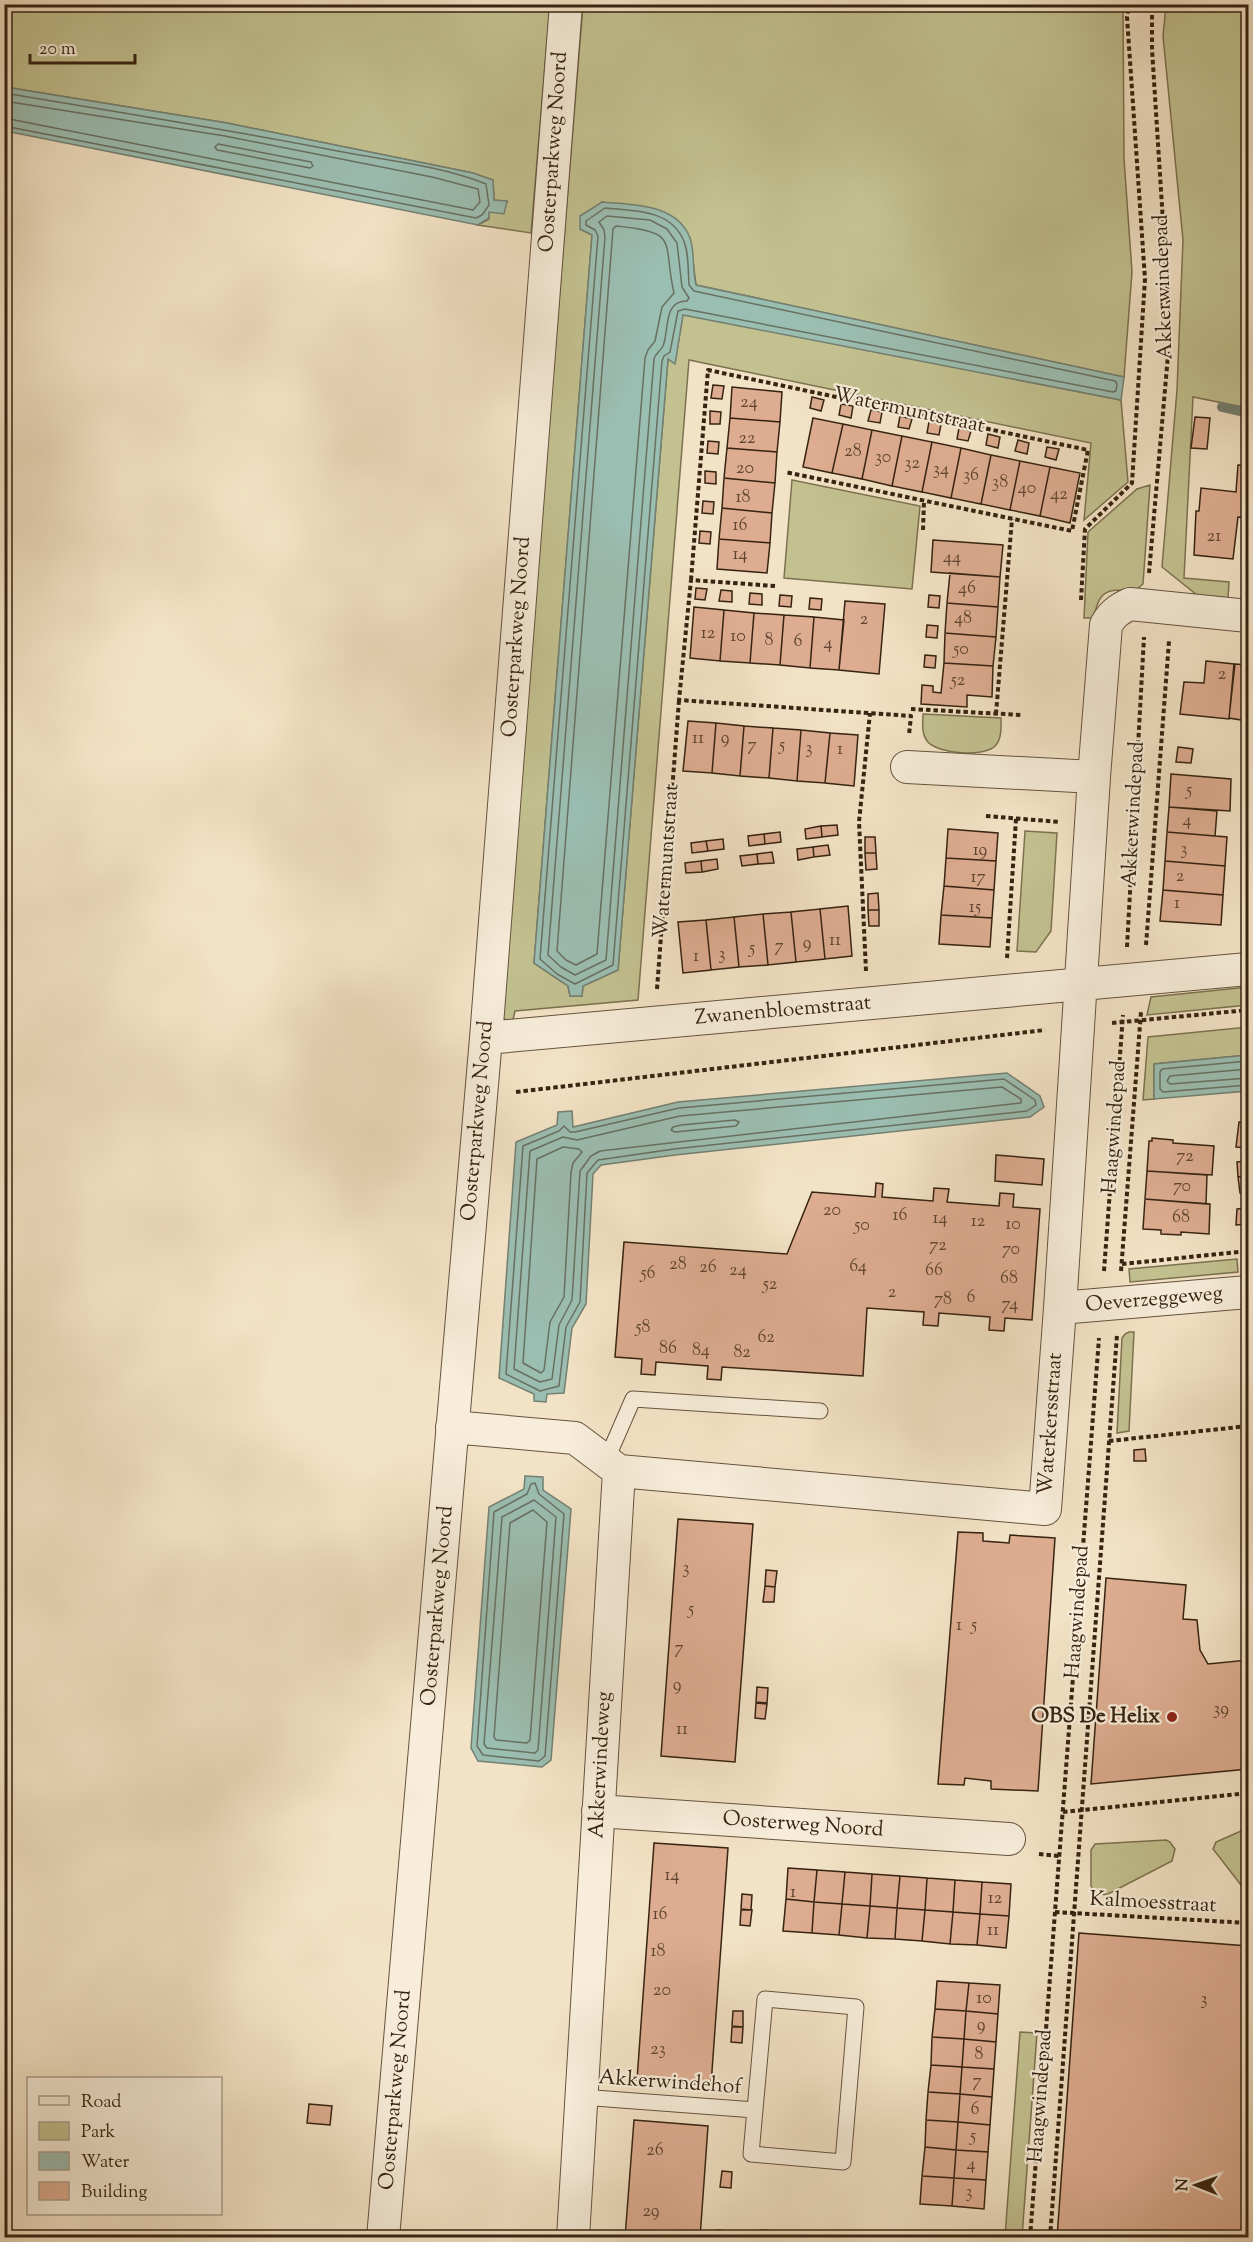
<svg xmlns="http://www.w3.org/2000/svg" width="1253" height="2242" font-family="'Sorts Mill Goudy',serif">
	<style>
		.green { fill: #c3c190; stroke: #7c7250; stroke-width: 1.5 }
		.water { fill: #9bbeb2; stroke: #738072; stroke-width: 1.5 }
		.lines { fill: none; stroke-linecap: round; stroke-linejoin: round }
		.shore { stroke: #687062; stroke-width: 1.5 }
		.stream { stroke: #738072; stroke-width: 10 }
		.building { fill: #dead91; stroke: #362311; stroke-width: 1.5 }
		.lane-casing { stroke: #65533e; stroke-width: 17 }
		.street-casing { stroke: #65533e; stroke-width: 34 }
		.path { stroke: #362311; stroke-width: 4; stroke-dasharray: 4.5 3; stroke-linecap: butt }
		.lane { stroke: #f7edda; stroke-width: 15 }
		.street { stroke: #f7edda; stroke-width: 32 }
		.poi-dot { fill: #8f2418; stroke: #f7edda; stroke-width: 2 }
		.labels { text-anchor: middle; dominant-baseline: central; stroke-width: 4.5; stroke-linejoin: round; paint-order: stroke }
		.number-label { font-size: 18px; fill: #604631 }
		.street-label { font-size: 21px; fill: #362311; stroke: #f7edda }
		.poi-label { font-size: 21px; font-weight: bold; fill: #362311; stroke: #f7edda; text-anchor: end }
	</style>
	<rect width="100%" height="100%" fill="#f3e3c6"/>
	<filter id="stains"><feTurbulence type="fractalNoise" baseFrequency=".00333" numOctaves="4"/><feColorMatrix values="0 0 0 0 .2 0 0 0 0 .09 0 0 0 0 .02 0 0 0 .5 -.17"/></filter>
	<radialGradient id="worn" r=".72"><stop offset=".6" stop-color="#630" stop-opacity="0"/><stop offset="1" stop-color="#630" stop-opacity=".3"/></radialGradient>
	<!-- green -->
	<path class="green" d="M4,5h546l-19,228 -53,-8 11,-6v-7l18,-10 -13,-2 -1,-20 -20,-7 -246,-50 -222,-36z
		M583,5h540l1,154 8,113 -8,105 -428,-92 -6,-47 -88,-36 -22,27 12,6 -58,728 34,23 2,10h12l1,-10 35,-16 50,-611 7,4 8,-49 438,86 7,82 -44,38 7,-77 -402,-83 -51,640 -123,11 -3,13 -11,-7z
		M1166,5h82v403l-55,-11 -9,181 45,4 -1,16 -31,-3 -35,-28 15,-177 6,-150 -20,-204z
		M792,480l128,26 -8,83 -128,-11z
		M1150,485l-7,99 -7,6c-27,0 -37,-3 -42,28h-10l4,-86 49,-43z
		M923,714l78,4c0,8 1,20 -5,27 -11,13 -59,9 -69,-4 -6,-8 -4,-18 -4,-27z
		M1025,831l32,2 -6,98 -15,21 -19,-1z
		M1248,987v18l-101,10 4,-18z
		M1248,1027v28l-94,9v35l-11,1 5,-63z
		M1237,1259l1,13 -108,10 -1,-13z
		M1129,1332h5l-5,99 -12,2 5,-95 3,-4z
		M1248,1828v66l-35,-45 3,-7z
		M1166,1840l4,2 5,7 -3,12 -64,33c-8,2 -13,-1 -17,-8v-36l4,-6z
		M1020,2032l17,1 -15,204h-17z"/>
	<!-- water -->
	<path class="water" d="M5,87l222,36 246,50 20,7 1,20 13,1 -3,13 -15,-2v6l-11,7 -473,-94z
		M602,202c30,3 75,1 88,36 5,14 2,32 6,47l428,92 -3,23 -438,-85 -8,49 -7,-5 -50,611 -35,16 -1,10h-12l-2,-10 -34,-23 58,-728 -12,-6v-13z
		M1248,1055v36l-94,8v-35z
		M1007,1073l33,23 4,11 -14,10 -355,38 -74,10 -8,9 -7,130 -14,24 -8,65 -17,1 -1,8 -12,-1v-7l-35,-16 17,-236 41,-17 1,-13 14,-1 1,16 105,-25z
		M525,1476l18,1v13l28,19 -20,251 -9,7 -64,-6 -7,-13 18,-241 35,-18z"/>
	<g class="lines">
		<!-- shore -->
		<path class="shore" d="M4,93c114,19 227,37 339,59 47,9 98,14 143,32l3,21 -7,10 -6,3 -472,-92
			M4,101l221,35 207,41 46,12 2,13 -7,8 -469,-92
			M218,144l93,18 2,4 -3,2 -93,-18 -2,-3z
			M605,208c28,3 64,1 78,31 6,12 5,32 6,46l5,6 421,90 2,3 -1,7 -3,1 -428,-83 -7,2 -8,41 -6,4 -2,5 -49,604 -38,19 -18,-10 -17,-15 58,-723 -3,-6 -9,-5v-4z
			M607,216l43,4 17,9 10,14 5,44 7,11 -2,3c-23,0 -18,25 -23,42 -1,7 -8,9 -10,16l-48,601 -31,15 -14,-8 -13,-12 57,-718 -1,-7 -5,-8z
			M616,226c65,6 46,15 58,67l-12,14 -7,34 -7,9 -3,8 -48,596 -21,11 -10,-5 -9,-9 56,-722z
			M1248,1061l-86,8 -2,3v17l3,3 85,-7
			M1248,1069l-78,7 -3,5 3,3 78,-6
			M1004,1079l31,21 1,5 -9,6 -353,38 -76,11 -11,13 -7,129 -14,25 -7,59 -19,5 -34,-17 17,-228 36,-15 5,-5 6,6h5l104,-24z
			M1002,1087l19,12v4l-421,48 -9,5 -11,15 -8,129 -13,25 -7,54 -12,3 -26,-13 16,-218 33,-14 14,3 103,-24z
			M735,1120l4,2 -3,4 -61,6 -4,-2 2,-3 8,-2z
			M563,1147l16,2 3,3 -9,11 -2,9 -7,125 -14,25 -6,48 -3,3 -18,-10 14,-204z
			M535,1483l4,11 25,20 -19,242 -6,5 -56,-6 -6,-9 17,-234 33,-18 4,-10z
			M534,1500l22,17 -18,233 -3,3 -48,-5 -3,-4 18,-227z
			M533,1510l14,12 -17,218 -3,3 -31,-3 -2,-3 16,-214z"/>
		<!-- stream -->
		<path class="stream" d="M1222,407l26,6"/>
	</g>
	<!-- building -->
	<path class="building" d="M713,385l11,1 -2,13 -11,-1z
		M732,387l50,5 -2,30 -50,-4z
		M812,397l12,3 -3,11 -11,-3z
		M841,404l12,2 -2,12 -12,-3z
		M871,410l11,2 -2,11 -12,-2z
		M710,411l11,1 -1,12h-10z
		M900,416l12,3 -3,10 -11,-2z
		M1195,417l15,1 -3,31 -16,-1z
		M730,418l50,4 -3,30 -50,-4z
		M813,418l30,6 -11,49 -29,-6z
		M929,422l12,2 -2,11 -12,-2z
		M843,424l29,6 -10,49 -30,-6z
		M959,428l12,3 -3,10 -11,-2z
		M872,430l30,6 -10,50 -30,-7z
		M988,434l12,3 -2,11 -12,-3z
		M902,436l30,6 -10,50 -30,-6z
		M1018,440l11,3 -2,11 -12,-3z
		M708,441l11,1 -1,12 -11,-1z
		M932,442l29,6 -10,50 -29,-6z
		M1047,447l12,2 -3,11 -11,-3z
		M727,448l50,4 -2,31 -51,-5z
		M961,448l30,7 -10,49 -30,-6z
		M991,455l29,6 -10,49 -29,-6z
		M1020,461l30,6 -10,49 -30,-6z
		M1238,465l10,1v52l-10,-1 -5,42 -39,-4 2,-44h3l2,-23 35,4z
		M1050,467l30,6 -10,50 -30,-7z
		M705,471l11,1v12l-11,-1z
		M724,478l51,5 -3,30 -50,-5z
		M703,501l11,1 -1,12 -11,-1z
		M722,508l50,5 -2,30 -51,-4z
		M700,531l11,1 -1,12 -11,-1z
		M719,539l51,4 -3,30 -50,-4z
		M933,540l70,5 -3,32 -69,-5z
		M950,573l50,4 -2,30 -51,-4z
		M696,588l11,1 -2,11 -10,-1z
		M721,590l11,1v11l-13,-1z
		M750,593l12,1v11l-13,-1z
		M780,595l12,1 -1,11 -12,-1z
		M929,595l11,1 -1,12 -11,-1z
		M810,598l12,1 -1,11 -12,-1z
		M845,601l40,3 -6,70 -40,-4z
		M947,603l51,4 -2,30 -51,-4z
		M694,607l30,3 -4,51 -30,-3z
		M724,610l30,3 -4,50 -30,-2z
		M754,613l30,2 -4,50 -30,-2z
		M784,615l30,2 -4,51 -30,-3z
		M814,617l30,3 -5,50 -29,-2z
		M927,625l11,1 -1,12 -11,-1z
		M945,633l51,4 -3,29 -49,-3z
		M925,655l11,1 -1,12 -11,-1z
		M1206,661l28,3 -5,55 -49,-5 4,-32 20,1z
		M944,663l49,3 -1,31 -25,-2v12l-46,-3 1,-19 11,1v6l8,1z
		M1235,664l13,1v56l-19,-3z
		M688,721l28,2 -4,50 -29,-2z
		M716,723l28,3 -4,50 -28,-3z
		M744,726l29,2 -4,50 -29,-2z
		M773,728l28,2 -4,51 -28,-3z
		M801,730l29,3 -5,50 -28,-2z
		M830,733l28,2 -4,51 -29,-3z
		M1178,747l15,2 -2,14 -15,-1z
		M1171,774l60,5 -1,32 -61,-4z
		M1169,807l48,4 -2,25 -48,-4z
		M837,825l1,10 -16,2 -1,-11z
		M821,826l1,11 -16,2 -1,-10z
		M948,829l50,4 -2,28 -50,-3z
		M780,832l1,10 -16,2 -1,-10z
		M1167,832l60,5 -2,29 -60,-5z
		M764,834l1,10 -16,2 -1,-10z
		M865,837h10l1,16h-11z
		M723,839l1,10 -16,2 -2,-10z
		M706,841l2,10 -16,2 -1,-10z
		M828,845l2,10 -16,2 -1,-10z
		M813,847l1,10 -16,3 -1,-11z
		M772,852l2,11 -16,1 -1,-10z
		M865,853h11l1,16 -11,1z
		M757,854l1,10 -16,2 -2,-10z
		M946,858l50,3 -2,29 -50,-4z
		M717,859l1,10 -16,3 -1,-11z
		M701,861l1,11 -16,1 -1,-10z
		M1165,861l60,5 -2,29 -60,-5z
		M944,886l50,4 -2,28 -51,-3z
		M1163,890l60,5 -2,30 -61,-4z
		M878,893l1,17h-11v-16z
		M848,906l4,50 -27,3 -5,-50z
		M820,909l5,50 -29,3 -5,-50z
		M868,910h11v16h-10z
		M791,912l5,50 -28,3 -5,-51z
		M763,914l5,51 -29,2 -5,-50z
		M941,915l51,3 -2,29 -51,-3z
		M734,917l5,50 -28,3 -5,-50z
		M706,920l5,50 -28,3 -5,-51z
		M1239,1122l9,1v25l-12,-1z
		M1152,1138l21,2v3l41,3 -2,29 -65,-4 2,-30h3z
		M996,1155l48,4 -2,26 -47,-4z
		M1247,1161l1,15 -10,1 -1,-15z
		M1147,1171l60,4 -1,29 -61,-5z
		M1248,1176v16l-8,1 -2,-16z
		M876,1183l7,1 -1,13 51,4 1,-13 15,1 -2,13 52,4 1,-13 14,1 -1,13 27,2 -8,111 -27,-2 -1,13 -15,-1 1,-13 -51,-4 -1,13 -15,-1 1,-13 -57,-4 -4,68 -141,-9 -1,13 -14,-1 1,-13 -52,-4 -1,13 -14,-1 1,-15 -27,-2 9,-115 163,12 25,-62 63,5z
		M1145,1199l65,5 -1,30 -28,-2v3l-20,-1v-4l-18,-1z
		M1248,1208v16l-12,1 1,-16z
		M1145,1449l1,12h-12v-11z
		M678,1519l75,5 -18,238 -74,-6z
		M958,1532l25,1v8l26,2 1,-8 45,3 -17,253 -47,-2v-8l-26,-3 -1,7 -26,-1z
		M766,1570l11,1 -2,16 -10,-1z
		M1248,1575v27h-1l-2,-26z
		M1106,1578l80,7 -3,34 14,1 3,30 8,14 40,-4v109l-157,15z
		M765,1586l10,1 -1,15h-11z
		M757,1687l11,1 -1,15 -11,-1z
		M756,1703l11,1 -2,15 -10,-1z
		M654,1843l74,5 -17,237 -74,-5z
		M788,1868l29,2 -3,32 -28,-3z
		M817,1870l28,2 -3,32 -28,-2z
		M845,1872l27,2 -2,32 -28,-2z
		M872,1874l28,2 -3,32 -27,-2z
		M900,1876l27,2 -2,32 -28,-2z
		M927,1878l28,2 -2,32 -28,-2z
		M955,1880l27,2 -2,32 -27,-2z
		M982,1882l29,2 -2,32 -29,-2z
		M742,1894l10,1 -1,15 -10,-1z
		M786,1899l28,3 -2,31 -29,-2z
		M814,1902l28,2 -3,31 -27,-2z
		M842,1904l28,2 -3,32 -28,-3z
		M870,1906l27,2 -2,31 -28,-1z
		M897,1908l28,2 -3,31 -27,-2z
		M741,1910h11l-2,16 -10,-1z
		M925,1910l28,2 -3,32 -28,-3z
		M953,1912l27,2 -3,31 -27,-1z
		M980,1914l29,2 -3,32 -29,-3z
		M1079,1933l169,13v292h-191z
		M937,1981l32,2 -3,28 -31,-2z
		M969,1983l31,2 -2,29 -32,-3z
		M935,2009l31,2 -2,28 -32,-2z
		M733,2011h10v16l-11,-1z
		M966,2011l32,3 -2,28 -32,-3z
		M732,2027h11l-1,16 -11,-1z
		M932,2037l32,2 -2,28 -31,-2z
		M964,2039l32,3 -2,27 -32,-2z
		M931,2065l31,2 -2,27 -32,-2z
		M962,2067l32,2 -2,28 -32,-3z
		M928,2092l32,2 -2,28 -32,-2z
		M960,2094l32,3 -2,28 -32,-3z
		M309,2104l23,2 -2,19 -23,-2z
		M634,2120l74,6 -8,112h-75z
		M926,2120l32,2 -2,28 -31,-3z
		M958,2122l32,3 -2,27 -32,-2z
		M925,2147l31,3 -2,28 -32,-2z
		M956,2150l32,2 -2,28 -32,-2z
		M722,2171l10,1 -1,16 -11,-1z
		M922,2176l32,2 -2,28 -32,-2z
		M954,2178l32,2 -2,29 -32,-3z
		M717,2230l10,1v7h-11z
		M761,2230l29,2v6h-29z
		M790,2232l27,2v4h-27z
		M817,2234l28,2v2h-28z"/>
	<g class="lines">
		<!-- lane casing -->
		<g class="lane-casing">
			<path id="lane" d="M606,1461l27,-62 187,12
				M765,1999l91,8 -13,155 -92,-8z
				M581,2097l174,13"/>
		</g>
		<!-- street casing -->
		<g class="street-casing">
			<path id="street" d="M907,767l187,10
				M486,1038l762,-69
				M1060,1308l188,-16
				M452,1427l123,11 44,33 -46,767
				M619,1471l426,38 15,-201 34,-531 12,-152c6,-11 13,-16 24,-21l118,12
				M598,1811l411,28
				M383,2238l103,-1200 80,-1034"/>
		</g>
		<!-- path -->
		<path class="path" d="M923,530l1,-29
			M1149,573l21,-241 -18,-283v-45
			M691,580l17,-210 380,80 -16,81 -287,-59
			M775,586l-84,-6 -12,120 232,16 -2,19
			M1081,600l4,-71 47,-46 13,-204 -18,-262 2,-13
			M911,709l111,6
			M996,714l16,-195
			M986,816l74,6
			M1146,945l23,-304
			M1127,947l17,-310
			M1007,958l9,-139
			M866,971l-7,-149 11,-109
			M657,989l22,-289
			M1112,1023l136,-13
			M516,1092l529,-62
			M1122,1264l126,-13
			M1104,1271l19,-256
			M1121,1271l20,-259
			M1109,1441l139,-15
			M1063,1812l185,-19
			M1039,1854l20,2
			M1055,1912l193,11
			M1030,2238l69,-900
			M1050,2238l67,-903"/>
		<!-- lane -->
		<use href="#lane" class="lane"/>
		<!-- street -->
		<use href="#street" class="street"/>
	</g>
	<!-- markers -->
	<circle class="poi-dot" cx="1172" cy="1717" r="6"/>
	<g class="labels">
		<!-- number labels -->
		<g class="number-label">
			<text x="749" y="403">24</text>
			<text x="747" y="439">22</text>
			<text x="853" y="452">28</text>
			<text x="883" y="458">30</text>
			<text x="912" y="464">32</text>
			<text x="745" y="469">20</text>
			<text x="941" y="470">34</text>
			<text x="971" y="476">36</text>
			<text x="1000" y="483">38</text>
			<text x="1027" y="489">40</text>
			<text x="1059" y="495">42</text>
			<text x="743" y="498">18</text>
			<text x="740" y="526">16</text>
			<text x="1214" y="537">21</text>
			<text x="740" y="555">14</text>
			<text x="952" y="558">44</text>
			<text x="967" y="589">46</text>
			<text x="963" y="619">48</text>
			<text x="864" y="620">2</text>
			<text x="708" y="634">12</text>
			<text x="738" y="637">10</text>
			<text x="769" y="641">8</text>
			<text x="798" y="642">6</text>
			<text x="828" y="644">4</text>
			<text x="961" y="650">50</text>
			<text x="1222" y="675">2</text>
			<text x="958" y="681">52</text>
			<text x="698" y="739">11</text>
			<text x="725" y="739">9</text>
			<text x="752" y="746">7</text>
			<text x="782" y="746">5</text>
			<text x="809" y="749">3</text>
			<text x="840" y="750">1</text>
			<text x="1189" y="791">5</text>
			<text x="1187" y="821">4</text>
			<text x="1184" y="850">3</text>
			<text x="980" y="851">19</text>
			<text x="1180" y="877">2</text>
			<text x="978" y="878">17</text>
			<text x="1177" y="904">1</text>
			<text x="975" y="908">15</text>
			<text x="835" y="941">11</text>
			<text x="807" y="944">9</text>
			<text x="779" y="947">7</text>
			<text x="752" y="949">5</text>
			<text x="722" y="955">3</text>
			<text x="696" y="957">1</text>
			<text x="1185" y="1157">72</text>
			<text x="1182" y="1187">70</text>
			<text x="832" y="1211">20</text>
			<text x="900" y="1216">16</text>
			<text x="1181" y="1218">68</text>
			<text x="940" y="1219">14</text>
			<text x="978" y="1222">12</text>
			<text x="1013" y="1225">10</text>
			<text x="862" y="1226">50</text>
			<text x="938" y="1246">72</text>
			<text x="1011" y="1250">70</text>
			<text x="678" y="1265">28</text>
			<text x="858" y="1267">64</text>
			<text x="708" y="1268">26</text>
			<text x="738" y="1271">24</text>
			<text x="934" y="1271">66</text>
			<text x="648" y="1274">56</text>
			<text x="1009" y="1279">68</text>
			<text x="770" y="1285">52</text>
			<text x="892" y="1293">2</text>
			<text x="971" y="1298">6</text>
			<text x="943" y="1300">78</text>
			<text x="1010" y="1305">74</text>
			<text x="643" y="1328">58</text>
			<text x="766" y="1338">62</text>
			<text x="668" y="1349">86</text>
			<text x="701" y="1351">84</text>
			<text x="742" y="1353">82</text>
			<text x="686" y="1569">3</text>
			<text x="691" y="1610">5</text>
			<text x="959" y="1626">1</text>
			<text x="974" y="1626">5</text>
			<text x="679" y="1649">7</text>
			<text x="677" y="1686">9</text>
			<text x="1221" y="1710">39</text>
			<text x="682" y="1730">11</text>
			<text x="672" y="1876">14</text>
			<text x="793" y="1893">1</text>
			<text x="995" y="1899">12</text>
			<text x="660" y="1915">16</text>
			<text x="993" y="1931">11</text>
			<text x="658" y="1952">18</text>
			<text x="662" y="1991">20</text>
			<text x="984" y="1999">10</text>
			<text x="1204" y="2000">3</text>
			<text x="981" y="2026">9</text>
			<text x="658" y="2050">23</text>
			<text x="979" y="2055">8</text>
			<text x="977" y="2082">7</text>
			<text x="975" y="2110">6</text>
			<text x="973" y="2137">5</text>
			<text x="655" y="2151">26</text>
			<text x="971" y="2165">4</text>
			<text x="969" y="2193">3</text>
			<text x="651" y="2212">29</text>
		</g>
		<!-- street labels -->
		<g class="street-label">
			<text transform="translate(554 152) rotate(-86)">Oosterparkweg Noord</text>
			<text transform="translate(1164 287) rotate(-92)">Akkerwindepad</text>
			<text transform="translate(909 411) rotate(12)">Watermuntstraat</text>
			<text transform="translate(517 637) rotate(-86)">Oosterparkweg Noord</text>
			<text transform="translate(1134 814) rotate(-87)">Akkerwindepad</text>
			<text transform="translate(667 861) rotate(-86)">Watermuntstraat</text>
			<text transform="translate(783 1011) rotate(-5)">Zwanenbloemstraat</text>
			<text transform="translate(478 1121) rotate(-85)">Oosterparkweg Noord</text>
			<text transform="translate(1115 1127) rotate(-86)">Haagwindepad</text>
			<text transform="translate(1154 1300) rotate(-5)">Oeverzeggeweg</text>
			<text transform="translate(1051 1424) rotate(-86)">Waterkersstraat</text>
			<text transform="translate(438 1606) rotate(-85)">Oosterparkweg Noord</text>
			<text transform="translate(1078 1612) rotate(-86)">Haagwindepad</text>
			<text transform="translate(601 1765) rotate(-87)">Akkerwindeweg</text>
			<text transform="translate(803 1825) rotate(4)">Oosterweg Noord</text>
			<text transform="translate(1153 1903) rotate(3)">Kalmoesstraat</text>
			<text transform="translate(670 2083) rotate(4)">Akkerwindehof</text>
			<text transform="translate(396 2090) rotate(-85)">Oosterparkweg Noord</text>
			<text transform="translate(1041 2096) rotate(-86)">Haagwindepad</text>
		</g>
		<!-- poi labels -->
		<g class="poi-label">
			<text x="1160" y="1717">OBS De Helix</text>
		</g>
	</g>
	<!-- margin -->
	<rect width="1253" height="2242" fill="none" stroke="#f3e3c6" stroke-width="24"/>
	<rect x="6" y="6" width="1241" height="2230" fill="none" stroke="#362311" stroke-width="3"/>
	<rect x="12" y="12" width="1229" height="2218" fill="none" stroke="#362311" stroke-width="1.5"/>
	<!-- legend -->
	<rect x="27" y="2077" width="195" height="138" fill="#f7edda" stroke="#aa9c8a" stroke-width="1.5"/>
	<rect x="39" y="2096" width="30" height="9" fill="#f7edda" stroke="#aa9c8a" stroke-width="1.5"/>
	<text x="81" y="2107" font-size="18" fill="#362311">Road</text>
	<rect x="39" y="2122" width="30" height="18" fill="#c3c190" stroke="#aa9c8a" stroke-width="1.5"/>
	<text x="81" y="2137" font-size="18" fill="#362311">Park</text>
	<rect x="39" y="2152" width="30" height="18" fill="#9bbeb2" stroke="#aa9c8a" stroke-width="1.5"/>
	<text x="81" y="2167" font-size="18" fill="#362311">Water</text>
	<rect x="39" y="2182" width="30" height="18" fill="#dead91" stroke="#aa9c8a" stroke-width="1.5"/>
	<text x="81" y="2197" font-size="18" fill="#362311">Building</text>
	<!-- north arrow -->
	<g transform="translate(1196 2185) rotate(271)" stroke="#f7edda" stroke-width="4.5" paint-order="stroke">
	<path d="M0-4.5L10 22L0 15L-10 22Z" fill="#362311"/>
	<text y="-9" font-size="16" font-weight="bold" text-anchor="middle" fill="#362311">N</text>
	</g>
	<!-- scale -->
	<path d="M30 54v9h105v-9" fill="none" stroke="#362311" stroke-width="3"/>
	<text x="39" y="54" font-size="18" fill="#362311" stroke="#f7edda" stroke-width="4.5" paint-order="stroke">20 m</text>
	<rect width="100%" height="100%" filter="url(#stains)"/>
	<rect width="100%" height="100%" fill="url(#worn)"/>
</svg>
